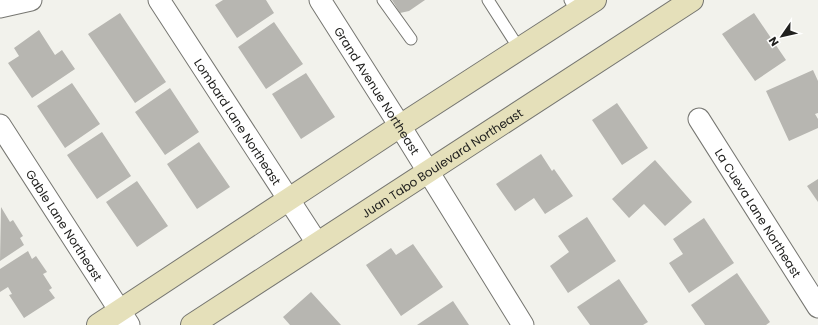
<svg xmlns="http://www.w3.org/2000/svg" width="818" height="325" font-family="Poppins,sans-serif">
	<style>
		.building { fill: #b7b6b1 }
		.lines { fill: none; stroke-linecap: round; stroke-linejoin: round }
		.service-casing { stroke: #767671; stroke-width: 13 }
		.minor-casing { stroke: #767671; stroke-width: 23 }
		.secondary-casing { stroke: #767671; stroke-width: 24 }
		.service { stroke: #fff; stroke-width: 11 }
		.minor { stroke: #fff; stroke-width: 21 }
		.secondary { stroke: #e5e0ba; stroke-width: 22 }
		.labels { text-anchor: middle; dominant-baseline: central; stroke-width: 3.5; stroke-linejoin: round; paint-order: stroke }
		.street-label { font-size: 12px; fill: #21211f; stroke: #fffffe }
	</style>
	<rect width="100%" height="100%" fill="#f2f2ec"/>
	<!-- building -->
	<path class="building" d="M223,0h43l8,13 -37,25 -22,-33z
		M392,0h33l-16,11 -9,2z
		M120,13l46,69 -31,21 -47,-69z
		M754,13l32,47 -31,21 -33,-47z
		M274,22l29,42 -37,25 -28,-42z
		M39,30l16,25 7,-5 13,19 -43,29 -24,-35 11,-7 -5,-8z
		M813,70l5,11v32l-3,1 3,5v9l-29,13 -23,-50z
		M306,73l29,44 -34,22 -29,-45z
		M72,83l28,41 -35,24 -28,-42z
		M170,88l29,44 -34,23 -30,-43z
		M617,103l31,45 -26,17 -30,-45z
		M102,132l29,44 -34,23 -30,-44z
		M199,142l31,45 -33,22 -30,-45z
		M541,154l11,17 2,-2 19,27 -28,18 -11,-16 -19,13 -19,-27z
		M655,160l37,42 -27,24 -21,-22 -15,14 -17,-19z
		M818,179v23l-11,-16z
		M137,181l31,45 -31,21 -31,-45z
		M1,207l9,15 3,-2 10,16 -3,2 4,7 -24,16z
		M587,217l29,44 -48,32 -18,-27 19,-14 -11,-16z
		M704,218l30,45 -45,30 -20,-30 14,-9 -10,-15z
		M413,244l30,43 -42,29 -35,-51 25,-17 5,7z
		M28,251l4,8 4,-3 11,16 -4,2 9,14 -3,2 6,8 -31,20 -15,-23 3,-1 -4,-7 -8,5v-23z
		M737,273l33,49 -4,3h-61l-14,-20z
		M619,279l29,43 -5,3h-53l-13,-18z
		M311,292l30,33h-51l-7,-8z
		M453,301l16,24h-52z"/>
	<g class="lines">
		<!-- service casing -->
		<g class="service-casing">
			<path id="service" d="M383,0l28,39
				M488,0l32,50
				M570,0l7,12"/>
		</g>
		<!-- minor casing -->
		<g class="minor-casing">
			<g id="minor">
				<path id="s1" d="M159,0l158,243"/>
				<path id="s2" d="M320,0l80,126 123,199"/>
				<path d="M0,7l31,-7"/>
				<path id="s3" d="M699,119l119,188"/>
				<path id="s4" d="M0,125l129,200"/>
			</g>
		</g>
		<!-- secondary casing -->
		<g class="secondary-casing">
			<g id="secondary">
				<path d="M98,325l302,-199 195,-126"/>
				<path id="s5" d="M192,325l500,-325"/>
			</g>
		</g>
		<!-- service -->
		<use href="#service" class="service"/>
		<!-- minor -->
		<use href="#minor" class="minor"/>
		<!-- secondary -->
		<use href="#secondary" class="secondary"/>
	</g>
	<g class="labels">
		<!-- street labels -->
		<g class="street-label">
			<text stroke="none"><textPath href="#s2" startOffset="107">Grand Avenue Northeast</textPath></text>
			<text stroke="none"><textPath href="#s1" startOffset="145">Lombard Lane Northeast</textPath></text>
			<text stroke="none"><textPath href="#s5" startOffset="298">Juan Tabo Boulevard Northeast</textPath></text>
			<text stroke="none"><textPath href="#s3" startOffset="111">La Cueva Lane Northeast</textPath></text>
			<text stroke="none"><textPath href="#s4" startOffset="119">Gable Lane Northeast</textPath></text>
		</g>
	</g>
	<!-- north arrow -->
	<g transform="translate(782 36) rotate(236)" stroke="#fffffe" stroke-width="3" paint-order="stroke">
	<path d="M0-3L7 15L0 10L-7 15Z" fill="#21211f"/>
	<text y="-6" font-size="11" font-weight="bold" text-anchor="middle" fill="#21211f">N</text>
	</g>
</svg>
